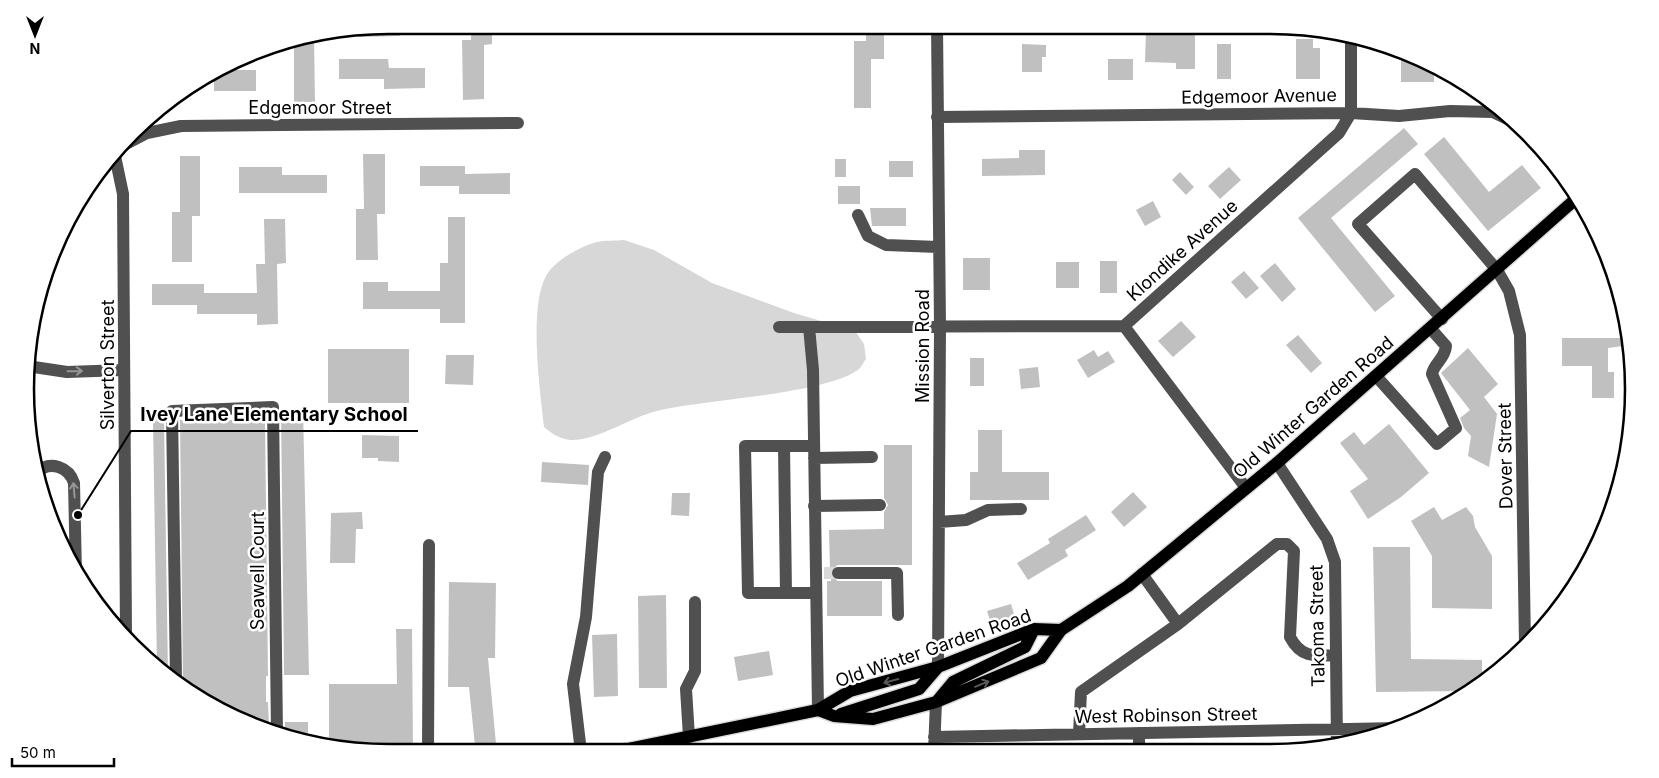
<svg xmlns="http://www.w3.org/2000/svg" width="1659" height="778" font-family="Inter,sans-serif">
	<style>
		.green { fill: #d7d7d7 }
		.building { fill: #c0c0c0 }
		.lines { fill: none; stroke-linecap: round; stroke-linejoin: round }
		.minor-tunnel { stroke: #d9d9d9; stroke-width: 12; stroke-dasharray: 12 6; stroke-linecap: butt }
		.major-casing { stroke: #dbdbdb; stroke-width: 15 }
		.minor { stroke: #505050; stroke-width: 12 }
		.major { stroke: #000; stroke-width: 12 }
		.oneway { stroke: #969696 }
		.oneway2 { stroke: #595959 }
		.labels { text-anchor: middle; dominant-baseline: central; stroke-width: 5; stroke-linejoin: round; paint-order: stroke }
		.street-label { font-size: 18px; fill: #000; stroke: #fff }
		.rim { fill: none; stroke: #000; stroke-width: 2.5 }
		.leader { fill: none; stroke: #000; stroke-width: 2 }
		.callout-dot { fill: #000; stroke: #fff; stroke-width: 2 }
		.callout-label { font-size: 19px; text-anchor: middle; font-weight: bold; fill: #000; stroke: #fff; stroke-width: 5; stroke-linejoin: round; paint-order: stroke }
	</style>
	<rect width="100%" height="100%" fill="#fff"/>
	<!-- green -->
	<path class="green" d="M624,240l30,10 58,33 82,30 61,18 9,13 2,15c-2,2 -4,7 -6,9 -28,26 -161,32 -203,43 -26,6 -60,30 -86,29 -11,-1 -19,-6 -27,-13 -4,-37 -15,-116 1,-149 8,-17 34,-31 52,-36 8,-2 19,-1 27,-2z"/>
	<!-- building -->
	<path class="building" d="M389,25h11v11l-42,1 -1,-7z
		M471,25h21v19l-8,1v54l-21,1 -1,-60h9z
		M866,30h18v29h-13v49h-17v-67h12z
		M1176,30h19v39h-19v-6l-31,-1 1,-31z
		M314,37l1,65h-21v-60h9v-3z
		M1296,39h17v9h7v31h-24z
		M1022,44l24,1v12h-4v15h-20z
		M1217,44h14v35h-14z
		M339,59h49l1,9h36v20l-41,1v-10h-45z
		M1108,59h25v21h-25z
		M1401,60h23l10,6v16h-33z
		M214,70h42v21h-42v-9h-19z
		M1404,128l14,16 -87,74 64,78 -20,16 -77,-94z
		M1444,137l45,55 33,-27 19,23 -53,43 -64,-77z
		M1019,150h26v25l-63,1v-17l37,-1z
		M363,154h22v60h-8l1,46h-22v-51h8z
		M180,156h20v60h-8v46h-20v-50h8z
		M835,159h11v18h-11z
		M889,161h24v16h-24z
		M420,166h45v8l45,-1v21h-51v-8h-39z
		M239,167h43v8h45v18h-88z
		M1229,167l12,13 -21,19 -12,-13z
		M1180,172l14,15 -8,8 -14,-15z
		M838,186h22v18h-22z
		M1153,201l8,16 -16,9 -9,-16z
		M870,208h36v18h-34z
		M448,217h17v106h-25v-14h-77v-27h25v9h52v-28h8z
		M264,219h21l1,44 -9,1 1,60 -21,1v-11h-60v-9h-45v-21h52v9h53l-1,-29h9z
		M963,258h27v32h-27z
		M1100,261h17v32h-17z
		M1056,262h23v26h-23z
		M1275,263l21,26 -14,13 -22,-26z
		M1244,271l15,17 -13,11 -15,-17z
		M1181,321l15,16 -23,20 -15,-16z
		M1298,335l24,28 -11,10 -25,-28z
		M1562,338h67l1,7 -22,3v24h6v26h-22v-32h-30z
		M1468,348l30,36 -14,13 13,17 -8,53 -21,-11 3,-20 -7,-8 -4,-10 10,-8 -29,-37z
		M328,349h81v54h-81z
		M1094,350l4,7 10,-6 7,11 -27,16 -11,-18z
		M446,355h28l-1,30 -28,-1z
		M970,358h14v28h-14z
		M1038,367l2,20 -19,2 -2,-20z
		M303,409l6,266h-25l-3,-265z
		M153,420h11l4,254 -11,-6z
		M180,420h85l3,256h-2v26h2l1,24 -19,-1 -67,-41z
		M1389,424l40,49 -28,24 -33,22 -18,-28 18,-12 -28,-36 14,-11 10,13z
		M978,430h24v42h47v28h-79v-28h8z
		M362,435l37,1v26l-21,-1v-3h-16z
		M884,445h28v120h-74l-8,5 -1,-40 55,-1v-17l4,-7 -4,-7z
		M542,462l47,3 -1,20 -47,-3z
		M1133,492l14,15 -23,20 -13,-15z
		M672,493h18l-1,23 -18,-1z
		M1434,507l8,13 24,-13 7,9 2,11 17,29v53l-60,-1v-52l-21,-35z
		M362,512l1,17h-7l-1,34h-25l1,-50z
		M1086,515l10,15 -31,20 3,6 -40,24 -11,-17 33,-20 -2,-4z
		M1373,547h37l1,112 71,1v23l-13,8 -93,1z
		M831,576l7,5h44v35h-55v-35h4z
		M449,582l47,1 -1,75h-7l8,86 -21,2 -6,-59h-21z
		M666,595l1,93h-28l-1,-92z
		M1011,604l4,13 -24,7 -4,-13z
		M396,629h16l1,124 -84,-6v-63h68z
		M617,634l1,62 -24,1 -2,-62z
		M769,651l4,24 -35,6 -4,-24z
		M285,722h23v21l-23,-7z"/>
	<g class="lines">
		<!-- minor-tunnel -->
		<path class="minor-tunnel" d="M824,573h14"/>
		<!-- major casing -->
		<g class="major-casing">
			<path id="major" d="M938,700l15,-18 72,-35 9,-18
				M818,710l16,6 39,3 63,-17 105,-44 20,-28 67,-44 149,-123 301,-266
				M841,714l78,-25 19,-22
				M614,752l204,-42 32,-19 88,-24 96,-38 27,1"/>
		</g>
		<!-- minor -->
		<path class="minor" d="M937,25l3,301 -2,341
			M937,117l414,-4 48,3 51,-5 43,1 23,11 43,47
			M126,144l21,-11 34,-7 337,-3
			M115,156l8,38 3,441
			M858,215l10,21 18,9 52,2
			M1442,319l-84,-95 57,-50 82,96 12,21 11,44 5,310
			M1124,326l215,-193 12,-20v-78
			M1124,326l122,162
			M779,327l345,-1
			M809,327l4,43 5,340
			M27,366l40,6 57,-2
			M1376,376l61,68 19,-16 -24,-54c2,-11 13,-15 14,-28l-15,-17
			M784,446l2,147
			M814,446h-69l3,147h67
			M814,458l58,-1
			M1277,463l50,76 8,23 2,183
			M37,472c13,-12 32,-5 37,11l2,90
			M814,506l66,-1
			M939,522l27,-2 22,-10 33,-1
			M838,573h59l1,42
			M1142,574l36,50 99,-80h10l7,7 -4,86c11,21 24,19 46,18
			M176,679l-4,-268 101,-4 4,327
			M1079,734l2,-42 97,-68
			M689,737l-3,-48 9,-18v-69
			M934,737l465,-9
			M1139,750v-17
			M934,751l2,-49
			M581,752l-8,-68 13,-67 12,-145 7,-15
			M428,753l1,-208"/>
		<!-- major -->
		<use href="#major" class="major"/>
	</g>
	<!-- one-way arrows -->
	<defs><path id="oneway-shaft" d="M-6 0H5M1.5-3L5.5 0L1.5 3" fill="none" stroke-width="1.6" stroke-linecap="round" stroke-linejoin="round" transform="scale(1.25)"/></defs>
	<g class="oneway">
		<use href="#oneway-shaft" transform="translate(75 371) rotate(-1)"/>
		<use href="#oneway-shaft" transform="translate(74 490) rotate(-95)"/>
	</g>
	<g class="oneway2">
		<use href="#oneway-shaft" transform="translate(891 681) rotate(165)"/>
		<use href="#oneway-shaft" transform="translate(982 684) rotate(-22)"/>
	</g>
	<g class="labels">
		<!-- street labels -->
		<g class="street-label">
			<text transform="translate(1259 96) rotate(-1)">Edgemoor Avenue</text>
			<text x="320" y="107">Edgemoor Street</text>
			<text transform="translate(1182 250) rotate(-42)">Klondike Avenue</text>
			<text transform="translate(922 346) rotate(-90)">Mission Road</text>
			<text transform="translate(107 365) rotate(-90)">Silverton Street</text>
			<text transform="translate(1313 407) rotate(-41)">Old Winter Garden Road</text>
			<text transform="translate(1505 456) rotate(-91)">Dover Street</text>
			<text transform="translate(257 571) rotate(-90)">Seawell Court</text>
			<text transform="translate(1317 626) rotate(-91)">Takoma Street</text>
			<text transform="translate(933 648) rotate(-19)">Old Winter Garden Road</text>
			<text transform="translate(1166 715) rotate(-1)">West Robinson Street</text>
		</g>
	</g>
	<!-- crop -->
	<path d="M0 0H1659V778H0ZM389 34H1270A355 355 0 0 1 1625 389V389A355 355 0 0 1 1270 744H389A355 355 0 0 1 34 389V389A355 355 0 0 1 389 34Z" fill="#fff" fill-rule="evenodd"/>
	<path class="rim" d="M389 34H1270A355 355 0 0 1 1625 389V389A355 355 0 0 1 1270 744H389A355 355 0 0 1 34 389V389A355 355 0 0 1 389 34Z"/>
	<!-- callouts -->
	<path class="leader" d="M78 515L131 431H418"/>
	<circle class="callout-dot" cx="78" cy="515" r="5"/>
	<g class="callout-label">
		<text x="274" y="421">Ivey Lane Elementary School</text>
	</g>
	<!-- north arrow -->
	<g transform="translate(35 35) rotate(180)" stroke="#ffffff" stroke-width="4" paint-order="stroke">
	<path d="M0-4L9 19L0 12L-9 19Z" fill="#000000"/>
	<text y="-8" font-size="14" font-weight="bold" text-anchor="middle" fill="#000000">N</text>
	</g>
	<!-- scale -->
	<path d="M12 758v8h102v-8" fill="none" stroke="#000000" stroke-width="2.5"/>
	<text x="20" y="758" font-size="15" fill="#000000" stroke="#ffffff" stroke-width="4" paint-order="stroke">50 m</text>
</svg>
